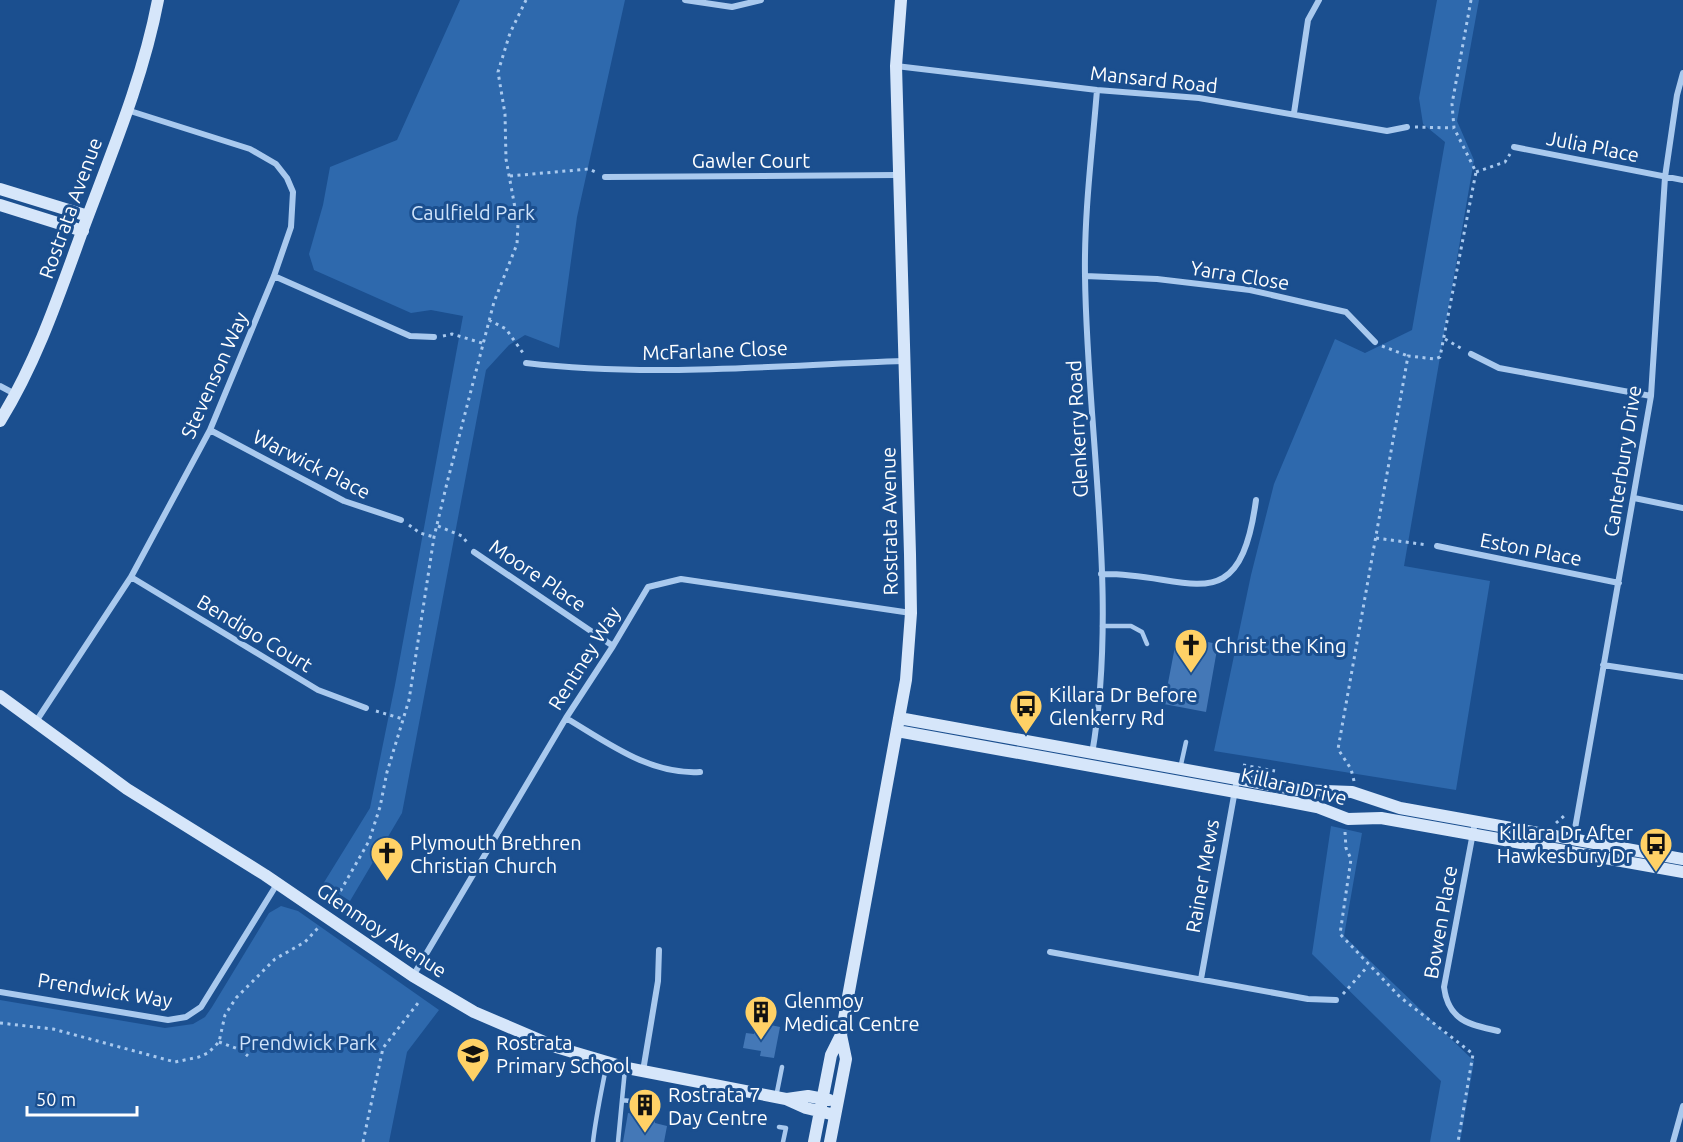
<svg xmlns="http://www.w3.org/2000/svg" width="1683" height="1142" font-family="Ubuntu,sans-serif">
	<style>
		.green { fill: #2e69ad }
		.building { fill: #4478b7 }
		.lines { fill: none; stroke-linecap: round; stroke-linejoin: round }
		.path { stroke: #a9c9ee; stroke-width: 3; stroke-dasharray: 3 4.5; stroke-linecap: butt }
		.lane { stroke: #a9c9ee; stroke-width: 4.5 }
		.street { stroke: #a9c9ee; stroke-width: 6 }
		.secondary { stroke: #d6e6fa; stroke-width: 12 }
		.labels { text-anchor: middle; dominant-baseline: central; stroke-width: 6; stroke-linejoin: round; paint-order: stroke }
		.street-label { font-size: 20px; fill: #fff; stroke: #1b4f8f }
		.park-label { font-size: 20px; fill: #cfe3fa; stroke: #1b4f8f }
		.poi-label { font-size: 20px; fill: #fff; stroke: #1b4f8f; text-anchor: start }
	</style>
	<rect width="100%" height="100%" fill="#1b4f8f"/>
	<!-- green -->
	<path class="green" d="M460,0h165l-48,217 -18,131 -34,-13 -16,10 -23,25 -84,443 -52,88 -27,-17 47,-76 25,-123 68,-369 -32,-6 -20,3 -97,-43 -5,-16 14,-49 7,-38 67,-27z
		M1437,0h42l-22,121 17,39 -70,406 86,15 -34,209 -242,-39 37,-176 23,-91 61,-145 30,14 47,-23 33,-188 -22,-18 -4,-26z
		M1331,826l31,7 -18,103 130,125 -14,81h-30l11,-61 -129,-127z
		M281,906l17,5 141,99 -32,42 -18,90h-389v-142l165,28 28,-4 12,-7 7,-10 57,-94z"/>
	<!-- building -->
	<path class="building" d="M1177,636l41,8 -12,68 -42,-8z
		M766,1024l14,3 -6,31 -14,-2 1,-5 -18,-3 3,-15 8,1 1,-5 10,2z
		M628,1113l27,5v5l12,3 -3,16h-41z"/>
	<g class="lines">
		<!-- path -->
		<path class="path" d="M1415,127l38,1
			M1476,172l29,-10 5,-8
			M510,176l79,-7 9,4
			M489,320l17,9 17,24
			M443,336l9,-2 30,9
			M1445,339l19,11
			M1382,346l26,10
			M409,525l11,8 14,4
			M438,526l24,10 7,9
			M1376,538l52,7
			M376,711l27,8
			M1243,765l32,6
			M1354,781l-3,-12 -13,-20 70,-393 27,3 5,-2 36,-185 -22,-44 -2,-24 19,-104
			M1556,823l9,-8
			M1345,832l1,16 5,11 -11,75 60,63 73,57 -15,88
			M333,904l36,-63 11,-34 7,-35 22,-72 25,-163 13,-54 47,-181 23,-58 1,-20 -12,-65 -1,-45 -7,-42 12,-39 16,-33
			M1343,994l25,-28
			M0,1023l53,6 122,33 24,-5 9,-4 11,-11 6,-27 11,-17 39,-39 30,-17 13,-14
			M219,1042l22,8 7,6
			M363,1142l20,-94 35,-45"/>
		<!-- lane -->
		<path class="lane" d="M1102,626h29l11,6 5,12
			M1180,769l6,-27
			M625,1069l-3,31 8,1
			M776,1097l6,-30
			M779,1127l7,1 -3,14
			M593,1142c3,-27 9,-53 14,-80
			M618,1142l4,-42"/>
		<!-- street -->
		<path class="street" d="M685,0l47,7 29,-7
			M896,66l201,24 102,8 188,33 20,-4
			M1294,113l14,-93 11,-20
			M1514,147l169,33
			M605,177l292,-2
			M274,276l136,60 24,1
			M1085,276l72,3 93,11 96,22 29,30
			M1471,354l28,14 152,28
			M526,363c125,15 253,2 378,-2
			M0,386l15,8
			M210,430l134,71 57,19
			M1634,498l49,10
			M1437,546l182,37
			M474,552l139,94
			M1101,574c87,-2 138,52 155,-74
			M131,577l187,113 48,18
			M1603,665l80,12
			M566,718c42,25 84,57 134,54
			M35,723l96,-146 79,-147 64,-154 17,-49 2,-35 -6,-14 -11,-14 -26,-15 -123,-39
			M1092,754c27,-156 -5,-320 -7,-478 -1,-62 7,-124 12,-186
			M1475,822l-31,165c4,33 25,38 54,44
			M1573,840l78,-444 14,-219 12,-82 6,-22
			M1050,952l258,47 28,1
			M413,976l153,-258 47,-72 35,-59 33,-8 230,34
			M1201,979l36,-200
			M0,992l168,28 18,-3 15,-10 76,-123
			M643,1071l15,-90 1,-31
			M1673,1142l10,-36"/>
		<!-- secondary -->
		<path class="secondary" d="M0,189l88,27
			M0,205l83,26
			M0,421c37,-60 59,-126 83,-192 28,-75 60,-150 75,-229
			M0,696l127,93 138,86 148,101 61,36 82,35 71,21 159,31 20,9 29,7
			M899,718l399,72 54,2 48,16 283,51
			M897,731l394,71 26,5 31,12 33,-1 302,54
			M787,1099l21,-3 21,4
			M814,1142l17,-87 10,-20 65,-355 5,-67 -1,-59 -14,-488 5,-66
			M830,1142l16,-83 -5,-24"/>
	</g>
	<!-- icons -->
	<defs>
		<g id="church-pin" transform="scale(1.725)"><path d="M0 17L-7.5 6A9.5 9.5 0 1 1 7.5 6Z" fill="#ffd166" stroke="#1b4f8f"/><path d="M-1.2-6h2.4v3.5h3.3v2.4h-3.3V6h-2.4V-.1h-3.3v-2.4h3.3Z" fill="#111"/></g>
		<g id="bus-pin" transform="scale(1.725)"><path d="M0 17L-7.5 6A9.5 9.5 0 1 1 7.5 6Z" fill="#ffd166" stroke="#1b4f8f"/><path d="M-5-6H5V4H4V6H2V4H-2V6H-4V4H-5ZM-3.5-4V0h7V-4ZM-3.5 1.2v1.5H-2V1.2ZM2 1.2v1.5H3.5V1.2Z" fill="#111"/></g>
		<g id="building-pin" transform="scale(1.725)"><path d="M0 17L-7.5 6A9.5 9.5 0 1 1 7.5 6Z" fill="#ffd166" stroke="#1b4f8f"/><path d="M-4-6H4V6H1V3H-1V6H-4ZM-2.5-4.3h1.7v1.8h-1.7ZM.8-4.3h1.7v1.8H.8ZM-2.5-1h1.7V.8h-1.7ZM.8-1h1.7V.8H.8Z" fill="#111"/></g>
		<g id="school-pin" transform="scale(1.725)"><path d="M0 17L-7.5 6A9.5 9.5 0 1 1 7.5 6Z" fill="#ffd166" stroke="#1b4f8f"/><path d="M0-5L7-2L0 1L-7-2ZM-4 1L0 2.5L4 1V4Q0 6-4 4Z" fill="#111"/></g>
	</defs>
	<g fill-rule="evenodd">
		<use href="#church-pin" x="1191" y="645"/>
		<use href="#bus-pin" x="1026" y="706"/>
		<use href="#bus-pin" x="1656" y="844"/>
		<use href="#church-pin" x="387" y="853"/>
		<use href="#building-pin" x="761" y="1012"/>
		<use href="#school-pin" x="473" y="1054"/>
		<use href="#building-pin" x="645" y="1105"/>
	</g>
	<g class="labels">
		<!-- street labels -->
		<g class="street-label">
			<text transform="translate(1154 79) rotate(6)">Mansard Road</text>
			<text transform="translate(1593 146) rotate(11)">Julia Place</text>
			<text x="751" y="160">Gawler Court</text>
			<text transform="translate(70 208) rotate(-70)">Rostrata Avenue</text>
			<text transform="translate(1240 275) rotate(9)">Yarra Close</text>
			<text transform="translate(715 350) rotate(-2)">McFarlane Close</text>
			<text transform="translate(214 375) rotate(-66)">Stevenson Way</text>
			<text transform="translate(1077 429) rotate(-93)">Glenkerry Road</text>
			<text transform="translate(1622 461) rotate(-81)">Canterbury Drive</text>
			<text transform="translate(312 464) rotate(27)">Warwick Place</text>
			<text transform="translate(889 521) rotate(-91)">Rostrata Avenue</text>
			<text transform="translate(1531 549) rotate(11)">Eston Place</text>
			<text transform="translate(538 575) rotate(34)">Moore Place</text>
			<text transform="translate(255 633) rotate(31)">Bendigo Court</text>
			<text transform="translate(584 658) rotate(-58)">Rentney Way</text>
			<text transform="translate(1294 786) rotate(13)">Killara Drive</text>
			<text transform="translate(1202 876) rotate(-80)">Rainer Mews</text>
			<text transform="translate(1440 922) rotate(-80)">Bowen Place</text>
			<text transform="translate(382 930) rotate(34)">Glenmoy Avenue</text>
			<text transform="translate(105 990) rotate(9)">Prendwick Way</text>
		</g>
		<!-- park labels -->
		<g class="park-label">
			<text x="473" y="212">Caulfield Park</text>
			<text x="308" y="1042">Prendwick Park</text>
		</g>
		<!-- poi labels -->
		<g class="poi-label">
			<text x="1214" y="645">Christ the King</text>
			<text x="1049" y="694">Killara Dr Before<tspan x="1049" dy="23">Glenkerry Rd</tspan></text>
			<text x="1633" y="832" text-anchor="end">Killara Dr After<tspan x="1633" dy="23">Hawkesbury Dr</tspan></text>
			<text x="410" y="842">Plymouth Brethren<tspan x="410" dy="23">Christian Church</tspan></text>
			<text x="784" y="1000">Glenmoy<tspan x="784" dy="23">Medical Centre</tspan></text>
			<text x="496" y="1042">Rostrata<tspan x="496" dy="23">Primary School</tspan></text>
			<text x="668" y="1094">Rostrata 7<tspan x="668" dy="23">Day Centre</tspan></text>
		</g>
	</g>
	<!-- scale -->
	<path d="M27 1106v9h110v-9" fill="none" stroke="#ffffff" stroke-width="3"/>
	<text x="36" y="1106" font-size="18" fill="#ffffff" stroke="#1b4f8f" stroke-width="4.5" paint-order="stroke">50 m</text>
</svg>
